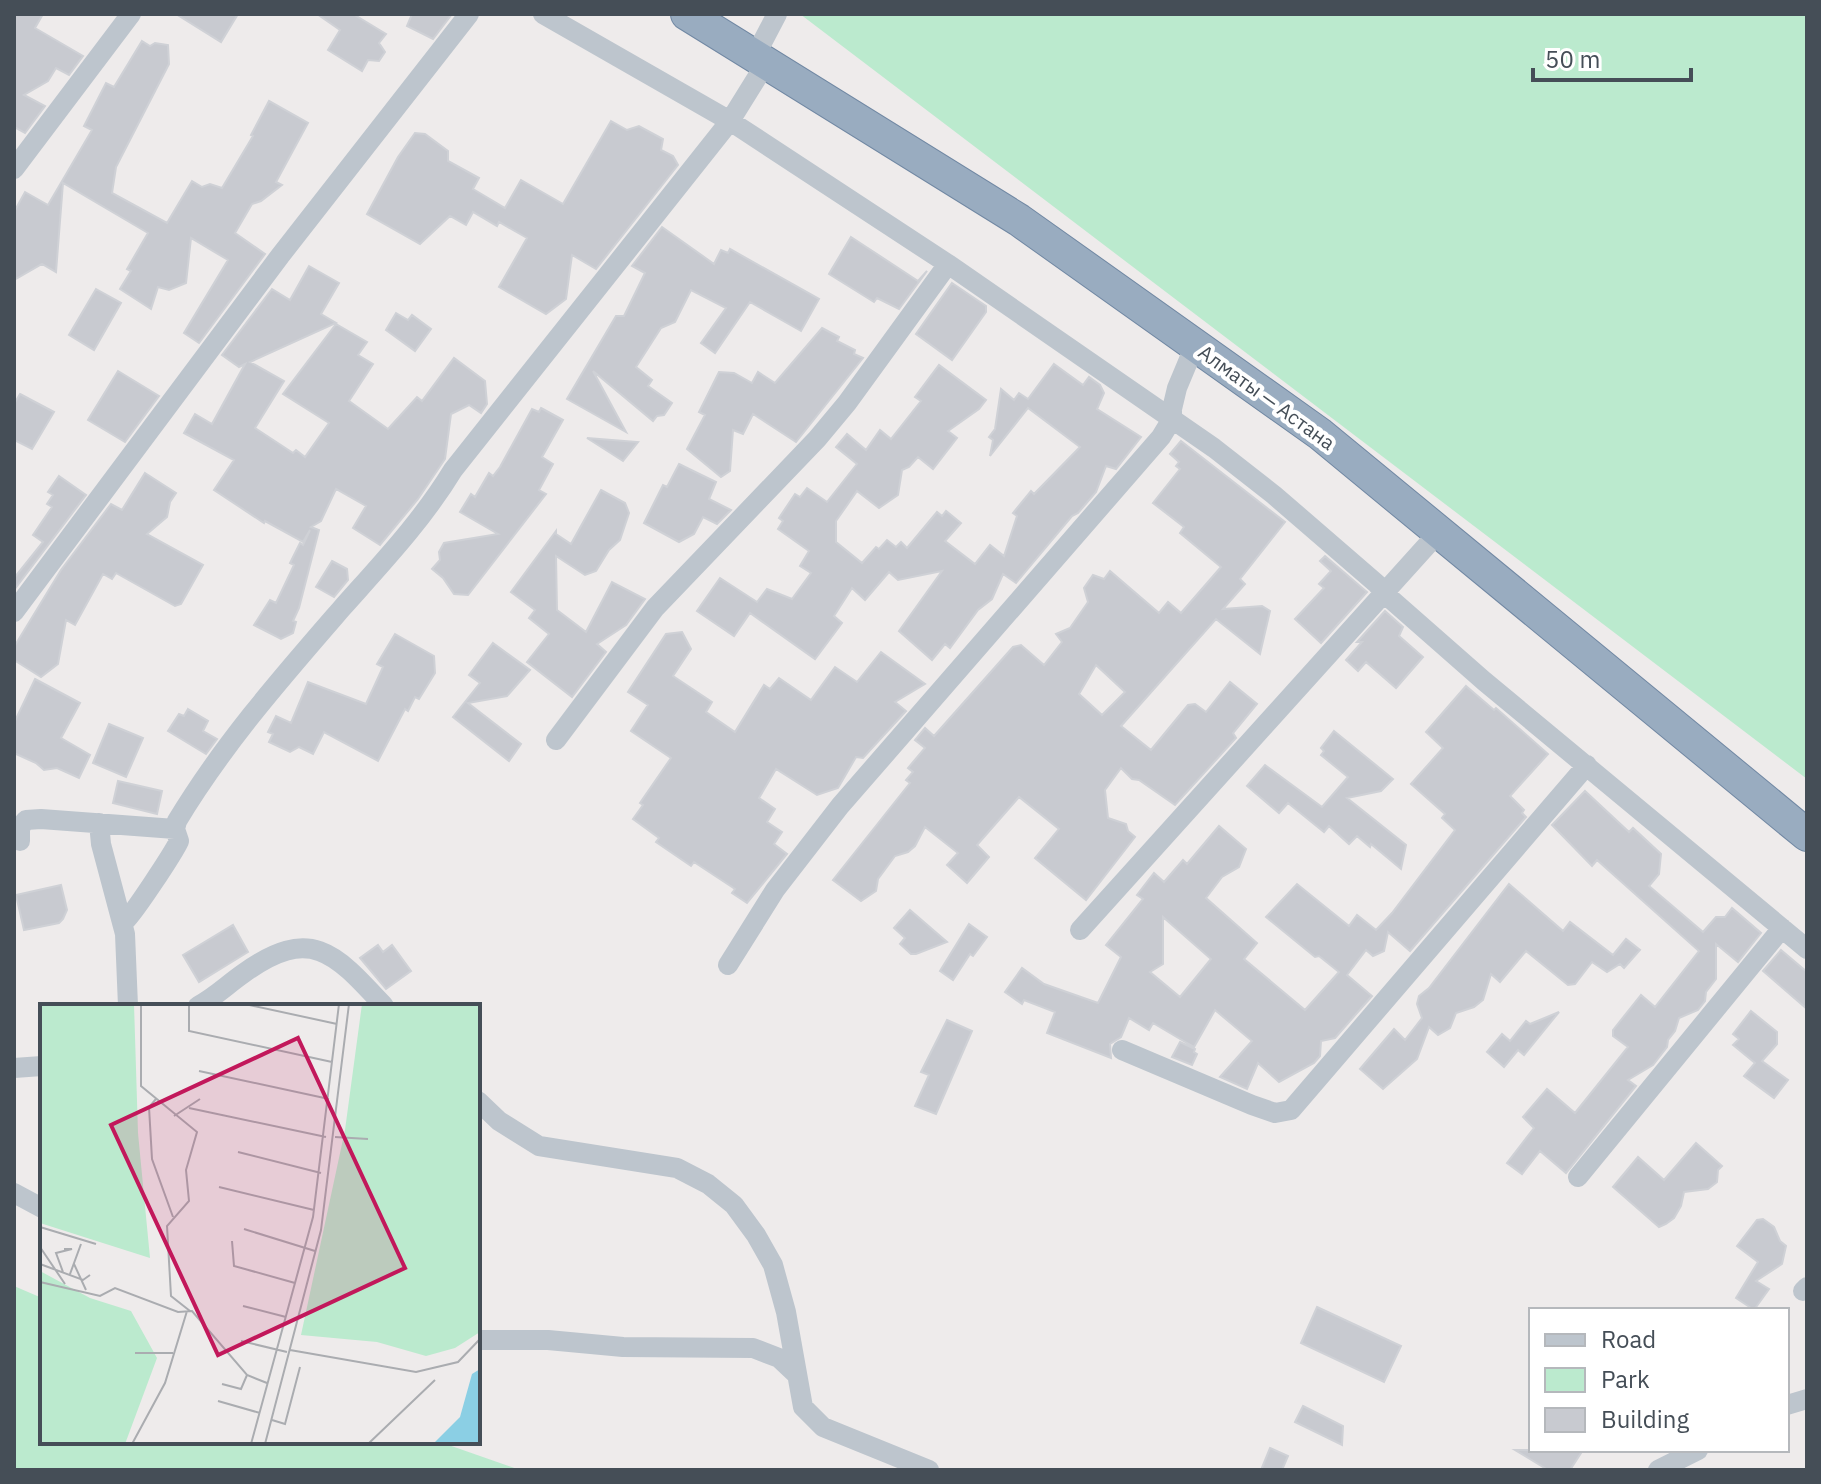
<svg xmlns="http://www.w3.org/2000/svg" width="1821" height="1484" font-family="'IBM Plex Sans',sans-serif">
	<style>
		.green { fill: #bbeace }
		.building { fill: #c8cad0; stroke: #cfd1d6; stroke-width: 2; fill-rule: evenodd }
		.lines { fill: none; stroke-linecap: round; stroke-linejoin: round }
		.trunk-casing { stroke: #7188a3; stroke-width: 34 }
		.minor { stroke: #bdc5cd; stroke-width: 20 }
		.trunk { stroke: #99acc0; stroke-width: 32 }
		.labels { text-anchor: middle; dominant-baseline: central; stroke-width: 8; stroke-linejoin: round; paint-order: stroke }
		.street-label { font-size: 20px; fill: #454e57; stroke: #fff }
		.inset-road { fill: none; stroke: #aaacb0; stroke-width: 2 }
		.view { fill: #c2185b; fill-opacity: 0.15; stroke: #c2185b; stroke-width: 4 }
		.inset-edge { fill: none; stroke: #454e57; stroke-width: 4 }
	</style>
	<rect width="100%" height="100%" fill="#eeebeb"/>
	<!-- green -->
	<path class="green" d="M800,14h1007v765z
		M14,1286l28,12v144h398l80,28h-506z"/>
	<!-- building -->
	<path class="building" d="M14,14h29l-8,14 48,28 -14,19 -13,-7 -8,13 -24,14 21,11 -20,27 -11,-6z
		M176,14h62l-17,28z
		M317,14h36l33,20 -7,9 6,9 -6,9 -11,-1 -6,11 -34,-21 12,-20z
		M412,14h40l-19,25 -26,-13z
		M142,41l8,5 5,-3 13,2 1,19 -53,103 -4,26 55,30 25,-42 10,6 8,-3 12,4 31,-52 -2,-1 18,-34 39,22 -32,59 6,3 -21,16 -9,3 -17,29 30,21 -66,89 -15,-10 44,-73 -37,-22 -5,45 -17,7 -11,-3 -7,22 -31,-20 11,-18 -4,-2 21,-36 -85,-50 -7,89 -14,-8 -28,16v-68l11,-20 23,13 44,-75 -8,-4 22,-43 8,4z
		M611,121l16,9 12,-4 24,13 -2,11 12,6 5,9 -82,104 -24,-14 -6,44 -20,15 -47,-27 28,-49 -28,-16 -2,4 -24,-14 -7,13 -16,-9 -30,28 -53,-30 31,-57 17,-24 10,1 23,17v10l31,17 -6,11 32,19 16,-28 42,24z
		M662,227l52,37 7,-14 7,3 2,-4 89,50 -18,32 -51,-29 -35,51 -14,-10 25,-35 -35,-18 -16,32 -14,6 -25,39 16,13 -4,6 24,17 -8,12 -7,1 -4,5 -60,-50 33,61 -59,-33 49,-83h8l21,-43 -13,-7z
		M851,237l67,44 9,-10 -28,38 -22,-11 -3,4 -45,-28z
		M309,266l30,17 -18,31 15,9 -86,39 34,19 -29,47 38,25 3,-3 9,7 24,-34 -46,-29 53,-70 31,18 -9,13 15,9 -24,37 39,28 29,-32 5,4 32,-43 31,23 2,23 -6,9 -12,-8 -18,9 -6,45 -27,40 -38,46 -27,-17 13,-22 -30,-17 -15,32 -10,6 8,3 -20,78 -6,13 3,1 -3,11 -12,6 -27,-14 16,-25 6,3 18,-38 -4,-2 10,-20 3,2 7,-15 -7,12 -38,-21 -1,2 -50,-33 20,-30 -50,-27 11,-19 17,10 33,-60 -6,3 -17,-12 50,-66 18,11z
		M952,283l34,23v6l-34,48 -36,-26z
		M96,289l25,14 -27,47 -25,-15z
		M396,313l12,7 4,-5 19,14 -16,22 -29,-21z
		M822,328l17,9 -2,4 18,9 -1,4 9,4 -67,84 -43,-28 -10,20 -10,-4 -3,41 -9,6 -34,-28 18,-34 -6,-3 20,-40 15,1 18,10 6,-11 17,11z
		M1054,364l29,21 6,-8 11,8 4,8 -7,16 44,28 -25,32 -10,-3 -10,26 -18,21 -6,3 -56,67 -13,-9 -11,25 -14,11 -28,38 -5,-4 -13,16 -33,-29 43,-60 -44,9 -9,-8 -24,28 -13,-12 -18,28 8,7 -27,36 -65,-46 -16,23 -37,-25 23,-33 37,24 10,-13 25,10 19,-26 -11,-7 9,-15 -31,-22 5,-8 -4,-3 16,-24 5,3 7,-9 20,14 30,-38 -21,-17 11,-13 19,16 14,-20 11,9 30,-38 -6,-4 24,-32 47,35 -7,9 -31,22 9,7 -24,31 -15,-12 -9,10 -7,3 -4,25 -19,13 -22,-17 -21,30v21l26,21 14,-16 3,2 8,-9 9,7 5,-5 6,6 30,-36 5,4 4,-5 15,12 -16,18 30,23 15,-19 14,11 13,-40 -4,-3 18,-22 3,3 46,-47 -52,-39 -38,48 3,-16 -4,-3 6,-8 6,-40 13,11 5,-7 9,6z
		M118,371l41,25 -34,46 -37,-22z
		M20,394l34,18 -22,37 -18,-9v-36z
		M541,408l22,12 -21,37 11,7 -14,26 7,4 -78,101 -14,-1 -11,-16 -11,-9 8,-9 -1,-8 5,-9 54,-9 -38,-22 11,-18 4,3 14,-24 4,3 7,-9 32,-58 7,3z
		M587,438l51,4 -15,19z
		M1181,441l104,81 -45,57 5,5 -22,25 39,-3 8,5 -10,43 -44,-35 -95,107 30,24 37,-45 7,-1 11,8 24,-30 27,22 -24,29 3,5 -61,67 -36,-25 -7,-1 -11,-11 -16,22 3,28 18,6 2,7 7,6 -49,63 -51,-42 24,-29 -40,-32 -42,48 12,12 -22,26 -20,-18 11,-12 -33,-26 -10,19 -7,6 -13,4 -17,23 -2,12 -15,10 -28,-21 77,-97 -4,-3 7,-8 -5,-4 17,-20 -10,-8 10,-12 9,8 79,-89 8,-2 23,20 18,-23 -6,-8 14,-6 16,-23 2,-3 -4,-14 9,-13 11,4 6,-8 49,42 9,-11 13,11 40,-46 -41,-34 4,-6 -31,-24 27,-34 -4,-3 3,-4 -9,-8zM1096,665l29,27 -23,23 -23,-21z
		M679,464l37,18 -7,17 22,11 -14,14 -14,-7 -9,17 -15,8 -35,-19 19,-38 4,2z
		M145,473l31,20 -6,9 -3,15 -20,17 56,31 -22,39 -6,2 -59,-33 -4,6 -9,-5 -28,51 -9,-5 -8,44 -17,13 -27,-17v-13l47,-77 50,-66 11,6z
		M59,476l27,19 -72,95v-12l29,-36 -10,-7 19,-28 -5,-3 6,-9 -5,-3z
		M601,490l24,13 4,10 -9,27 -11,10 -13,21 -11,4 -29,-19 1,54 29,22 26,-50 33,17 -19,26 -29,19 9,8 -34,45 -45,-35 22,-28 -20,-16 6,-8 -24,-18 45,-61v3l15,10z
		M1325,556l42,36 -46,51 -26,-24 29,-31 -5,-4 12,-13 -11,-10z
		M332,561l15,8 1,11 -14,17 -18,-10z
		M1385,611l18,16 -4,9 24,21 -27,31 -30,-26 -8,9 -12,-11 16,-18h-5z
		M682,632l9,17 -18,27 39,26 -6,10 29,20 29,-47 6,4 9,-11 32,22 24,-33 22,15 24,-30 44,32 -30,18 11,9 -43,47 -7,-1 -18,31 -21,7 -41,-26 -17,29 16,11 -8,13 15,10 -8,12 13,10 -40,49 -15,-10 3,-4 -41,-27 -3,4 -35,-24 3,-4 -26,-19 10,-14 -3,-2 31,-45 -40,-27 17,-26 -20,-13 38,-58z
		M395,634l39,22 1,17 -16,26 -4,-2 -7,14 -3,-2 -27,52 -54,-29 -11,22 -14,-7 -9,5 -21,-10 4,-8 -5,-2 8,-16 15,7 17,-41 58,22 17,-37 -6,-3z
		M493,643l37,27 -23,26 -39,7 53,41 -12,17 -56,-44 27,-34 -11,-8z
		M35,679l45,24 -19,35 29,17 -11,23 -22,-10 -13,2 -8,-7 -22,-10v-30z
		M1466,686l28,24 2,-2 52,46 -38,42 14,14 -2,3 4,4 -116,134 -22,-19 -4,19 -11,5 -7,-6 -19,25 25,21 -37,42 -14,3 -1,15 -6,7 -35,19 -21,-19 -11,26 -27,-12 32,-36 -37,-31 -21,37 -41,-24 -4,7 -20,-12 -8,19 -11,7 1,14 -64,-25 8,-21 -31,-12 -2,4 -17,-12 17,-24 22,16 54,19 23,-46 -15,-12 37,-46 -6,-4 17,-22 10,9 19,-22 4,4 32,-38 27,23 -7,18 -17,10 -16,21 51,45 -13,16 61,51 34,-38 -20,-16 -4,1 -49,-40 31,-33 52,42 8,-11 19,15 16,-17 63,-83 -13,-12 3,-4 -34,-30 32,-36 -17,-16zM1163,917l48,42 -31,38 -30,-25 13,-8z
		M188,709l20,12 -5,10 14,8 -11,15 -38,-23 11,-17 5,2z
		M109,724l34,14 -17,39 -33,-14z
		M1334,731l59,48 -12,12 -34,7 59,47 -5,24 -30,-25 -1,3 -13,-11 -8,8 -20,-18 -5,6 -36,-29 -9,10 -32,-27 18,-21 57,42 26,-30 -27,-22 3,-4 -3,-3z
		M118,781l44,10 -5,23 -44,-11z
		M1585,791l44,41 4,-4 28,26 -2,20 -10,12 54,46 13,-15h9l7,-9 29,25 -23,29 -22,-18v35l-10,13 -1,9 -7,9 -19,8 -4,13 -7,9 -1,7 -14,18 -25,15 8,6 -70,87 -26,-22 -18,23 -15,-11 27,-35 -11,-11 24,-28 28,24 53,-66 -15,-11v-6l28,-35 14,12 44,-56 -102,-91 -5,6 -40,-41z
		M1509,884l54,47 7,-9 43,33 13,-16 14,11 -16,18 -4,-4 -13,8 -15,-10 -17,22 -7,1 -42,-34 -26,31 -9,-8 -8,26 -9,7 -18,6 -6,15 -12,7 -9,-8 -12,32 -34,30 -23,-20 34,-40 11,11 17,-22 -5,-14 2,-8 10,-8z
		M61,885l6,25 -4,9 -4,4 -35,7 -8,-35z
		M910,910l37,32 -31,12h-5l-11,-10 5,-6 -11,-10z
		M969,924l18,13 -14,19 -3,-2 -17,26 -13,-9z
		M233,925l15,27 -49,30 -16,-27z
		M378,945l5,7 9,-7 19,26 -25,18 -26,-31z
		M1781,950l26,22v37l-44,-38z
		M1751,1011l26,21v12l-15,17 26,19 -14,18 -30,-22 11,-13 -22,-18 6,-6 -6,-5z
		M1559,1012l-35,43 -6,-5 -14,17 -17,-15 15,-18 8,7 16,-20 4,3z
		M947,1020l25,11 -36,83 -21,-8 14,-31 -8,-3z
		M1180,1042l15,7 -1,3 3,2 -5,11 -20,-8z
		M1696,1143l26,23 -4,4 -1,12 -9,7 -24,3 -3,14 -7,12 -8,6 -7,3 -46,-40 25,-30 26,23z
		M1763,1219l11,8 6,14 6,5 -4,18 -26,17 13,8 -15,21 -18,-12 22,-36 -21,-16 20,-26z
		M1317,1307l84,39 -17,36 -83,-39z
		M1303,1406l40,20 -1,19 -47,-23z
		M1270,1448l18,8 -6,14h-21z
		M1515,1450h68l-13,20h-22z"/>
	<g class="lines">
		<!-- trunk casing -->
		<g class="trunk-casing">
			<path id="trunk" d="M687,14l332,206 301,214 487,401"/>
		</g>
		<!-- minor -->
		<path class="minor" d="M543,14l187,107 218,143 266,184 60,47 103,89 8,10 99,87 323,268
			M755,56l22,-42
			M14,169l117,-155
			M14,612l266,-356 189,-242
			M556,740l99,-132 162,-169 30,-36 101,-139
			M99,823l2,21 24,90 3,72
			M20,841v-14l6,-7 15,-1 134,10
			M123,923c8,-5 51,-71 56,-82l-4,-12 2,-8c47,-78 106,-145 165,-213 40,-45 80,-87 111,-138l277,-349 36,-58
			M1080,930l359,-398
			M728,965l47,-75 65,-84 321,-369 11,-18v-10l5,-21 18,-43
			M198,1006c17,-9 30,-22 46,-33 67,-48 91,-20 140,33
			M1122,1050l130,55 23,8 16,-3 296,-345
			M14,1068l28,-2
			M478,1101l21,20 40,25 138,22 31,16 26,21 22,30 17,30 13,47 17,95 20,20 106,43
			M1578,1177l204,-249
			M14,1193l28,15
			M1803,1291l4,-4
			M478,1340h70l75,7 130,1 26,10 17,16
			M1787,1405l20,-6
			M1658,1470l40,-20"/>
		<!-- trunk -->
		<use href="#trunk" class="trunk"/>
	</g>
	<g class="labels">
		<!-- street labels -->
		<g class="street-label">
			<text transform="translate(1267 397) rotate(36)">Алматы — Астана</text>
		</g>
	</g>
	<!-- overview -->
	<g transform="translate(40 1004)">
		<rect width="440" height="440" fill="#eeebeb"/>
		<path d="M0,0h94l4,129 12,125 -110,-35zM322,0h118v328l-25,16 -29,8 -49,-14 -76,-7 44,-205zM0,267l50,27 41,13 26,47 -32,86h-85z" fill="#bbeace"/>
		<path d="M440,365v75h-47l27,-27 12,-43z" fill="#8bcfe4"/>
		<path class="inset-road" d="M101,0v82l56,46 -11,38 3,31 -22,25 4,70 19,15M149,0v27l143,31M205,0l92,20M159,67l130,28M116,95l-7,8 3,52 21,58M149,104l137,29M134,112l26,-17M295,133l33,2M198,148l83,21M179,183l95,23M0,223l56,17M204,225l71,22M192,237l2,25 61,17M0,243l25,37M0,260l43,16 7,-5M34,260l12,26M23,268l-7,-19 16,-4h-8M30,270l11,-30M0,278l60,14 15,-8 63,24 14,-1 55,64 20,8M203,302l43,11M201,337l46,11M250,346l126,22 42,-10 22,-23M95,349h38M182,380l19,5 6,-14M178,397l42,12M232,416l13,4 15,-57M92,440l33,-61 22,-72M211,440l62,-227 26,-213M225,440l56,-214 28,-226M328,440l67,-64"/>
		<path class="view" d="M258,34l107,230 -187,87 -107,-230z"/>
		<rect width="440" height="440" class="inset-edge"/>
	</g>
	<!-- border -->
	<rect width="1821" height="1484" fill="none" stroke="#454e57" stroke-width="32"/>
	<!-- legend -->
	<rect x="1529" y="1308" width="260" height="144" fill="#ffffff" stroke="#b5b8bc" stroke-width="2"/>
	<rect x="1545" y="1334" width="40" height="12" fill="#bdc5cd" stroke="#b5b8bc" stroke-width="2"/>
	<text x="1601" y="1348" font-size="24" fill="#454e57">Road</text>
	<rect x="1545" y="1368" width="40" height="24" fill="#bbeace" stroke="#b5b8bc" stroke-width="2"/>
	<text x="1601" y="1388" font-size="24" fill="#454e57">Park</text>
	<rect x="1545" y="1408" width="40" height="24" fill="#c8cad0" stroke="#b5b8bc" stroke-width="2"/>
	<text x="1601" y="1428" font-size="24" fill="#454e57">Building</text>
	<!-- scale -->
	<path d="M1533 68v12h158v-12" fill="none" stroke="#454e57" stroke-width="4"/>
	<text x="1545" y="68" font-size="24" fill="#454e57" stroke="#ffffff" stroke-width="6" paint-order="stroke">50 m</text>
</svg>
